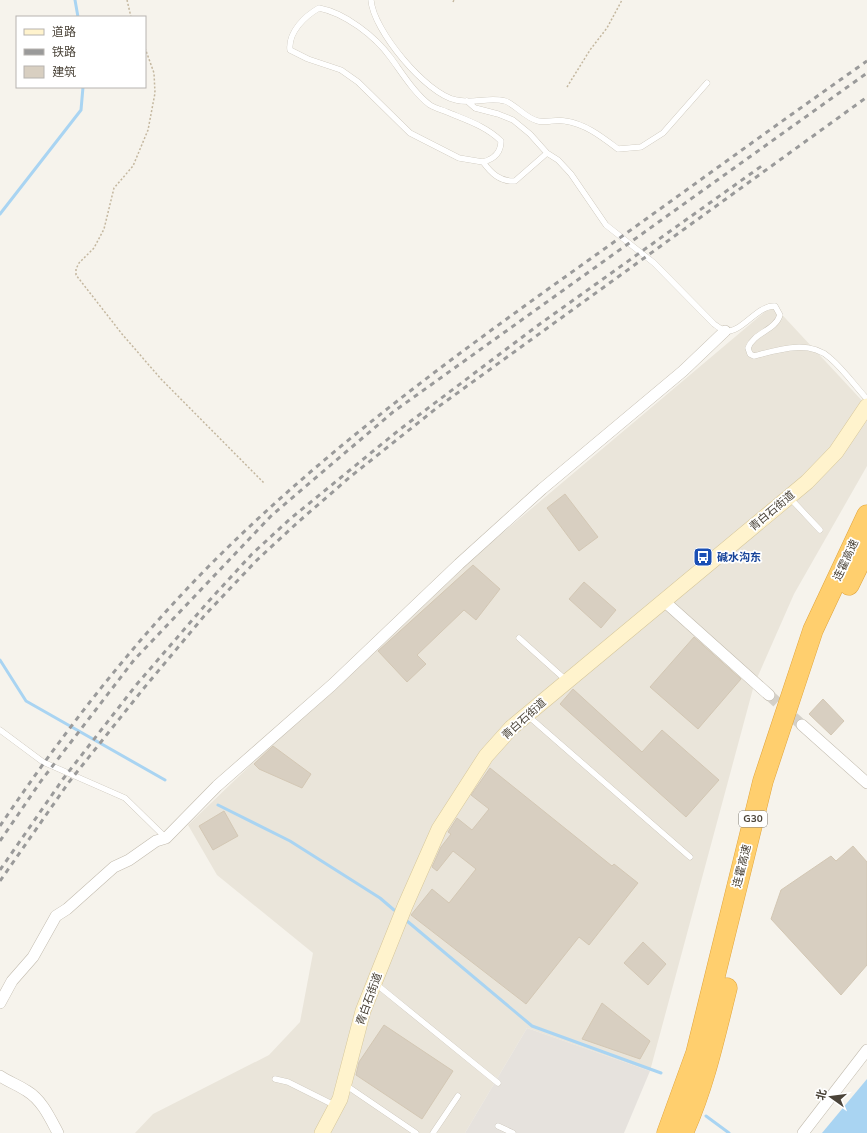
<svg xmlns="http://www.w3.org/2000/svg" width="867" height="1133" font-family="'Nunito Sans','Noto Sans SC',sans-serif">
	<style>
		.residential { fill: #eae5da }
		.industrial { fill: #e6e2dd }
		.water { fill: #a9d4f2 }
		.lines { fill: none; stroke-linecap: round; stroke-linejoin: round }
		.stream { stroke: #a9d4f2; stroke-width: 3 }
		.building { fill: #d8cfc1; stroke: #d3c7b4 }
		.street-tunnel { stroke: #d4d0c8; stroke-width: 11; stroke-dasharray: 11 5.5; stroke-linecap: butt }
		.lane-casing { stroke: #c2bbae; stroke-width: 6 }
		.street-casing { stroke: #c2bbae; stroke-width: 12 }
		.secondary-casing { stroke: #d6c79b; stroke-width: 16 }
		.highway-casing { stroke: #e0a43c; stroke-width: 21 }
		.path { stroke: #c4b79f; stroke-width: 1.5; stroke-dasharray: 2 2; stroke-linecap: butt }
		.lane { stroke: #fff; stroke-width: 5.5 }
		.street { stroke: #fff; stroke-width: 11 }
		.secondary { stroke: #fff3cd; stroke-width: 15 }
		.highway { stroke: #ffcf6e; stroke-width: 20 }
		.rail { stroke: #9a9a9a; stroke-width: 3; stroke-dasharray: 5 5; stroke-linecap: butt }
		.labels { text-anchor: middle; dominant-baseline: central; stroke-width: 3.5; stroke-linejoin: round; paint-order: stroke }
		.shield { fill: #fff; stroke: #817c74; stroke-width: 1 }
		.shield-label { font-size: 10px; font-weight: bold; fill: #4b4439 }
		.street-label { font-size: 11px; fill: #4b4439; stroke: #fff }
		.transit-label { font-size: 11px; font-weight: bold; fill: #164399; stroke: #fff; text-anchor: start }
	</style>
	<rect width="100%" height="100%" fill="#f6f3ec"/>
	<!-- residential -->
	<path class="residential" d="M773,305l94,101v60l-73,128 -40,91 -104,386 -123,-43 -62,105h-330l18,-19 116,-59 31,-33 13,-69 -96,-78 -29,-50 235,-225z"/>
	<!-- industrial -->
	<path class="industrial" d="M527,1028l123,43 -26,62h-159z"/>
	<!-- water -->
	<path class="water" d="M867,1079v54h-45z"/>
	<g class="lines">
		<!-- stream -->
		<path class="stream" d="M75,0l3,17
			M0,214l81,-104 2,-23
			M0,660l26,41 139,79
			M218,805l72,36 90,57 14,12
			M407,921l125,105 129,47
			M706,1116l23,17"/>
	</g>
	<!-- building -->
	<path class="building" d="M565,494l33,43 -19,14 -32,-43z
		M473,565l27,24 -24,31 -12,-10 -47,45 9,9 -19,18 -29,-31z
		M584,582l32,28 -15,18 -32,-29z
		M694,637l47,42 -43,50 -48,-42z
		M573,689l69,63 20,-22 57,50 -33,37 -126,-113z
		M823,699l21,22 -13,14 -22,-21z
		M273,746l38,28 -9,14 -43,-19 -5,-5z
		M490,768l122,98 2,-2 24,19 -49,62 -10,-8 -53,67 -115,-89 21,-26 17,14 27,-34 -23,-18 -16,20 -5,-4 9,-20 10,-13 -3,-2 9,-14 15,12 17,-21 -18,-14z
		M224,811l14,25 -25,14 -14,-24z
		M853,846l14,16v103l-26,30 -70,-76 10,-29 50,-34 5,5z
		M643,942l23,22 -18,21 -24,-22z
		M602,1003l48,38 -10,18 -58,-20z
		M384,1025l69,46 -31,48 -66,-44 3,-13z"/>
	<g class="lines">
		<!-- street-tunnel -->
		<path class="street-tunnel" d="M769,695l33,30"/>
		<!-- lane casing -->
		<g class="lane-casing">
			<path id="lane" d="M371,0c2,30 55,94 85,100 16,4 33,-3 49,1 10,3 20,17 33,20 9,2 18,-2 27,0 21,3 37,16 53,28l23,-2 22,-14 44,-50
				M467,101l8,7 23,6 15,6 17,14 17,19 11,7 13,14 35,51 48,38 60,61c3,2 8,6 11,7 16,3 32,-26 50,-25l5,9c-5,16 -26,17 -32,33l2,6 4,2c23,-6 55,-17 76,2 14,12 25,28 37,41
				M483,162c11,-3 18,-9 18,-21 -15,-15 -35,-21 -54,-29 -5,-2 -12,-4 -17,-7 -15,-11 -28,-32 -39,-47 -16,-22 -46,-45 -72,-50 -14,8 -31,24 -29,42l18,9 33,11 17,12 52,51 49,25 24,4c8,11 17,20 32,19l32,-28
				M789,497l31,33
				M519,638l48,43
				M527,715l163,142
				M0,730l43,32 82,36 41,40
				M376,984l122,99
				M275,1079l13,3 48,24
				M344,1084l72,49
				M498,1126l15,7
				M433,1133l25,-37"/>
		</g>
		<!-- street casing -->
		<g class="street-casing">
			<path id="street" d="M664,601l105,94
				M802,725l65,58
				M0,1003l12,-22 21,-24 23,-41 11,-7 47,-42 15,-7 27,-19 10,-3 51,-52 115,-101 127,-121 83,-75 141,-118 42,-40
				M0,1076c9,6 18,9 27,15 15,9 23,27 31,42
				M803,1133l64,-83"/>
		</g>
		<!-- secondary casing -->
		<g class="secondary-casing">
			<path id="secondary" d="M322,1133l18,-34 23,-88 42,-105 34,-77 47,-73 25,-28 296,-246 29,-30 31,-46"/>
		</g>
		<!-- highway casing -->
		<g class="highway-casing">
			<path id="highway" d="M849,585l18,-37
				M667,1133l29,-80 67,-272 50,-151 54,-115
				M683,1133c21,-46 32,-97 44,-145"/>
		</g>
		<!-- path -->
		<path class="path" d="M127,0l4,17
			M453,2l1,-2
			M145,48l9,25 1,20 -7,37 -15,36 -19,22 -10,41 -10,19 -15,15 -3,6v6l46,59 39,45 103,104
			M567,87l23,-37 17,-22 15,-28"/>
		<!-- lane -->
		<use href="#lane" class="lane"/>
		<!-- street -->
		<use href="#street" class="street"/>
		<!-- secondary -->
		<use href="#secondary" class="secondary"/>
		<!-- highway -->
		<use href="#highway" class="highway"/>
		<!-- rail -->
		<path class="rail" d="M0,826c62,-92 131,-181 209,-260 114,-115 245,-210 377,-304 94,-67 187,-135 281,-201
			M0,841l41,-60 93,-121 138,-145 121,-103 474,-339
			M0,870l63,-91 74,-95 70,-81 45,-49 38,-35 109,-89 138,-104 226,-161
			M0,881l69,-99 75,-94 61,-73 52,-55 40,-37 53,-46 88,-70 429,-310"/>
	</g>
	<!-- icons -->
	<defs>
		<g id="bus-square" transform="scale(1)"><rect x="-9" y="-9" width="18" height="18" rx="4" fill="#1a4fb4" stroke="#fff"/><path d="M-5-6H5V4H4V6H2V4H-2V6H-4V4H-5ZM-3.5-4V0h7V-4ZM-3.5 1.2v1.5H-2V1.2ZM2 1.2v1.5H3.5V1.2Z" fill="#fff"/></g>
	</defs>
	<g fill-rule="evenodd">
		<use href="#bus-square" x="703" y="557"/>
	</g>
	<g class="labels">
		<!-- shield labels -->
		<rect class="shield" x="739" y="811" width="28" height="16" rx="3"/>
		<g class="shield-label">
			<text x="753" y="819">G30</text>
		</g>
		<!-- street labels -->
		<g class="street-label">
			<text transform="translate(772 511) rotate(-40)">青白石街道</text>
			<text transform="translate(846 560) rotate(-65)">连霍高速</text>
			<text transform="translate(524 719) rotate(-42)">青白石街道</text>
			<text transform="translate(742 866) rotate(-76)">连霍高速</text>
			<text transform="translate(369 999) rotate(-70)">青白石街道</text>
		</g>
		<!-- transit labels -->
		<g class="transit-label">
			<text x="717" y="557">碱水沟东</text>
		</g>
	</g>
	<!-- legend -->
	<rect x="16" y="16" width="130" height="72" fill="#ffffff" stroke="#b7b4b0"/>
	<rect x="24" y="29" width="20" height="6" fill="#fff3cd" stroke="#b7b4b0"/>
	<text x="52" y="36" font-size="12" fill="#4b4439">道路</text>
	<rect x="24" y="49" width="20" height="6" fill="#9a9a9a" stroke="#b7b4b0"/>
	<text x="52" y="56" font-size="12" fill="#4b4439">铁路</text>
	<rect x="24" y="66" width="20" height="12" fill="#d8cfc1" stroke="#b7b4b0"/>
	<text x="52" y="76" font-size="12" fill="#4b4439">建筑</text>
	<!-- north arrow -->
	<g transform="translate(831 1097) rotate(284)" stroke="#ffffff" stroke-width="3" paint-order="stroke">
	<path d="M0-3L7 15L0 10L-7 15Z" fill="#4b4439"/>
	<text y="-6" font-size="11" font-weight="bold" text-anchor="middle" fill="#4b4439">北</text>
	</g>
</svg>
